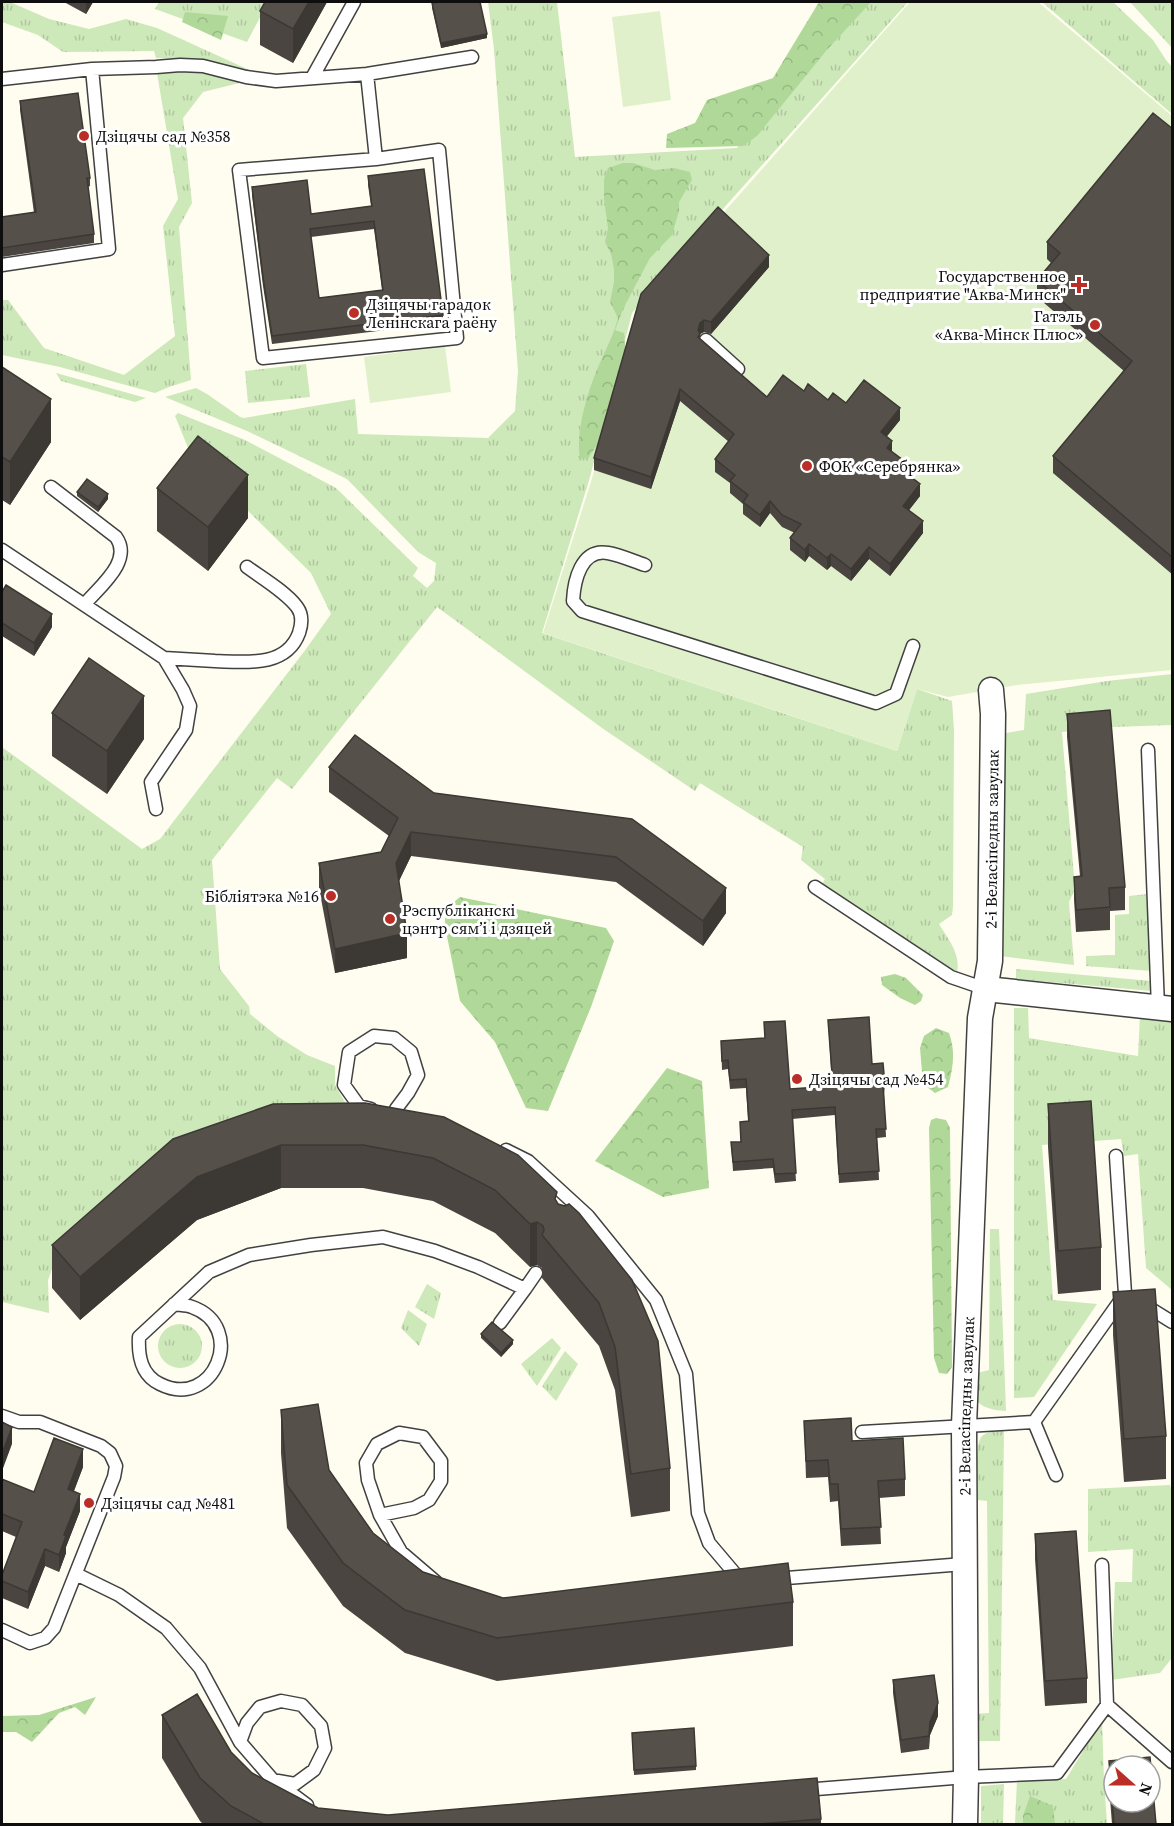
<svg xmlns="http://www.w3.org/2000/svg" width="1174" height="1826" font-family="'Source Serif 4',serif">
	<style>
		.grass { fill: url(#grass-tufts) }
		.forest { fill: url(#forest-crowns) }
		.pitch { fill: #e0f0cb }
		.lines { fill: none; stroke-linecap: round; stroke-linejoin: round }
		.service-casing { stroke: #414141; stroke-width: 15 }
		.minor-casing { stroke: #414141; stroke-width: 27 }
		.service { stroke: #fff; stroke-width: 12 }
		.minor { stroke: #fff; stroke-width: 24 }
		.wall { fill: #4a4540; fill-rule: evenodd }
		.shaded-wall { fill: #3c3834 }
		.building { fill: #56504a; stroke: #3c3834; stroke-width: 1.5; fill-rule: evenodd }
		.poi-dot { fill: #bb2e28; stroke: #fff; stroke-width: 2 }
		.labels { text-anchor: middle; dominant-baseline: central; stroke-width: 6; stroke-linejoin: round; paint-order: stroke }
		.poi-label { font-size: 16px; fill: #0e0e0e; stroke: #fff; text-anchor: start }
		.street-label { font-size: 16px; fill: #0e0e0e; stroke: #fff }
	</style>
	<defs>
		<pattern id="grass-tufts" width="24" height="20" patternUnits="userSpaceOnUse" patternTransform="scale(1.5)"><rect width="24" height="20" fill="#cde8b9"/><path d="M3 7l-1-3M5 7V3M7 7l1-3M15 17l-1-3M17 17v-4M19 17l1-3" fill="none" stroke="#afc69e"/></pattern>
		<pattern id="forest-crowns" width="20" height="18" patternUnits="userSpaceOnUse" patternTransform="scale(1.5)"><rect width="20" height="18" fill="#b0d999"/><path d="M2 6a3 3 0 1 1 6 0M12 15a3 3 0 1 1 6 0" fill="none" stroke="#96b983"/></pattern>
	</defs>
	<rect width="100%" height="100%" fill="#fffdef"/>
	<!-- grass -->
	<path class="grass" d="M2,2h8l39,17 40,10 37,-10 31,9 99,45 -51,-13 -49,-2 -2,-7 -91,1 -25,-17 -36,-13z
		M159,2h109l-21,40 -92,-33z
		M488,2h69l18,155 162,-9 87,-146h84l-262,293 -14,18 -42,164 -48,156 355,118 20,-62 35,12 2,29 -1,176 -1,9 -13,9c9,15 22,30 18,48l-135,-88 3,-5 -24,-19 2,-13 -103,-64 -5,8 -93,-63 -165,-121 -145,182 -15,-11 -65,82 8,109 29,37 1,8 27,22 30,19 28,11v19l15,26 -291,139 -11,30 1,33 -47,-11v-555l140,102 18,-10 146,-190 25,-35 -20,-41 -71,-70 -44,-36 -21,-51 3,-3 67,27 91,48 82,80 -5,8 14,12 7,-7 2,-18 -18,-11 -71,-73 -100,-48 -82,-34 31,-9 11,6 33,23 4,1 111,-19 3,35 130,4 27,-27 3,-40 -24,-322z
		M1042,2h71l40,38 13,20 6,7v47z
		M1130,2h42v46z
		M186,70l19,1 38,11 -40,10 -20,26 9,85 -13,24 12,153 -22,7 -14,6 -95,-26 -58,-12v-55h6l36,48 80,27 51,-39 -12,-110 15,-27 -21,-126z
		M306,364l4,33 -62,6 -3,-32z
		M56,373l90,25 -11,4 -74,-21z
		M1172,674v51l-60,2 -50,5 13,157 -6,13 5,63 -74,-9 6,-223 18,-3 2,-36 81,-13z
		M1148,894l4,77 -66,-5v-10l29,-1v-40l14,-1v-18z
		M1016,969l136,12v10l-136,-12z
		M1014,1008h14l1,30 109,18 2,-41 32,4v271l-26,-22 -8,-114 -14,2 -3,-17 -79,6 11,155 44,4 -63,93 -20,1z
		M990,1229h9l7,182c-15,-1 -33,-4 -33,-23 0,-5 3,-11 4,-15l12,-3z
		M427,1284l14,9 -7,26 -19,-12z
		M408,1310l19,14 -8,22 -18,-18z
		M158 1346a22 22 0 1 1 44 0a22 22 0 1 1-44 0Z
		M552,1338l9,10 -24,38 -16,-22z
		M565,1351l13,13 -22,37 -14,-15z
		M1004,1430l-4,311h-27l-1,-27 17,-1 -2,-212 -9,-1c0,-13 -4,-52 3,-63 6,-6 15,-7 23,-7z
		M1170,1485l2,7v166l-12,15 -49,7 4,-98h17l1,-33 -45,3v-63z
		M1102,1720l2,61 3,43h-92l2,-44 49,-1z
		M1004,1784l-1,40h-22v-38z"/>
	<!-- forest -->
	<path class="forest" d="M819,2h52l-45,49 -69,85 -14,10 -77,2 1,-14 28,-11 12,-23 66,-22z
		M185,12l43,4 -7,24 -39,-18z
		M623,163h10l22,7 19,-2 16,4 2,8 -13,22v9l-7,24 -22,23 -27,51 -8,21 9,3 2,25 -26,83 -12,17 -8,1c-5,-27 8,-69 19,-94 7,-16 15,-31 19,-47l-8,-16 4,-20v-13l-3,-15 -6,-12 3,-14 -4,-29v-20l4,-11z
		M460,897l146,31 8,13 -23,66 -43,104 -22,-3 -31,-66 -35,-41 -15,-75v-17z
		M895,974l11,4 17,17 -2,6 -6,4 -15,-7 -18,-13 -1,-8z
		M936,1028l13,5c7,19 4,35 -1,54l-13,6 -12,-9 -3,-36 4,-12z
		M667,1068l35,13 7,107 -46,9 -68,-36z
		M936,1118l10,2 4,8 2,239 -5,7 -8,-1 -5,-15 -5,-230 2,-8z
		M96,1697l-11,18 -10,-8 -16,6 -27,29 -16,-10h-14v-16l37,-1z
		M1030,1796l23,10 2,18h-32v-8z"/>
	<!-- pitch -->
	<path class="pitch" d="M910,2h128l134,114v554l-155,15 -69,12 -31,-8 -20,62 -354,-118 47,-148 51,-179z
		M660,11l11,89 -48,7 -11,-90z
		M445,346l6,46 -81,11 -6,-46z"/>
	<g class="lines">
		<!-- service casing -->
		<g class="service-casing">
			<path id="service" d="M367,74l9,85 -137,11 24,188 194,-20 -18,-188 -63,9
				M312,78l42,-76
				M2,79l90,-10 64,-2 24,-2 23,1 43,11 30,4 91,-7 105,-17
				M2,265l107,-16 -17,-180
				M706,340l32,29
				M51,487l65,50c17,24 -16,49 -31,67
				M2,550l162,108 19,32 7,16 -4,24 -35,52 5,27
				M645,565c-12,-4 -25,-10 -37,-12 -27,-5 -34,28 -35,48l9,10 294,92 20,-9 17,-48
				M164,658c17,1 34,2 51,3 30,1 71,7 84,-28 3,-9 4,-18 -2,-26 -11,-15 -35,-29 -50,-40
				M1148,750l10,257
				M815,887l136,90 35,12
				M371,1109l-12,-3 -15,-21 5,-33 25,-16 20,2 17,14 7,23 -10,18 -12,16
				M506,1150l22,11 60,55 68,84 30,74 12,139 11,30 33,39
				M174,1304c6,1 13,1 18,3 56,20 22,104 -32,77 -19,-9 -22,-28 -21,-47l70,-65 40,-17 62,-10 72,-8 52,14 43,16 47,22 11,-16
				M1143,1304l29,18
				M500,1323l25,-34
				M2,1416l17,6h21l61,24 9,7 6,13 -2,11 -60,151 -9,10 -15,5 -28,-13
				M1034,1422l22,53
				M862,1432l172,-10 91,-128 -9,-138
				M380,1515l34,-7 15,-8 12,-19v-20l-18,-24 -24,-4 -22,11 -11,19 2,17 12,35 21,37 35,30
				M76,1574l43,21 47,33 34,40 40,74 32,37 35,26
				M774,1579l190,-15
				M1107,1705l65,57
				M240,1742l7,-19 13,-16 21,-6 21,4 19,21 4,22 -11,22 -19,14 -17,-3
				M804,1790l162,-13 91,-4 50,-68 -5,-140"/>
		</g>
		<!-- minor casing -->
		<g class="minor-casing">
			<g id="minor">
				<path d="M986,989l186,20"/>
				<path id="s1" d="M965,1824l1,-47 -2,-351 16,-408 10,-57 3,-247 -2,-24"/>
			</g>
		</g>
		<!-- service -->
		<use href="#service" class="service"/>
		<!-- minor -->
		<use href="#minor" class="minor"/>
	</g>
	<!-- wall -->
	<path class="wall" d="M64,2h29l-7,12z
		M327,2l-34,61 -33,-18v-34z
		M432,3l55,35 -46,10 -9,-40z
		M20,101l70,77v8l-2,1 6,47v9l-92,14v-40l32,-4 -14,-103z
		M1173,129v446l-120,-102v-17l71,-85 -87,-74v-17l14,-17 -4,-4v-17z
		M368,176l75,139v8l-171,21 -9,-58 -11,-91v-8l59,27 60,-8 -3,-21zM374,229l8,61 -63,8 -8,-61z
		M769,267l-58,67 -7,-2 -4,2v5l67,58 37,-6 24,9 18,3 54,17 -14,16 6,16 28,44 -11,14 14,23 -33,43 -21,-17 -18,22 -20,-15 -4,4 -18,-14 -4,6 -15,-12v-12l5,-5 -13,-6 -12,-14 -10,14 -17,-13v-10l-13,-11v-10l-15,-11v-13l14,-17 -49,-41 -29,88 -57,-19v-12l47,-164z
		M2,367l49,75 -41,63 -8,-5z
		M157,488l91,30 -40,53 -51,-40z
		M77,492l31,7 -10,13 -21,-16z
		M2,592l50,35 -18,29 -32,-20z
		M52,713l92,26 -37,55 -55,-38z
		M1067,714l58,173v23l-15,1v19l-34,2 -2,-33v-22l6,-1 -13,-139z
		M329,767l105,26 198,26 94,94 -23,33 -87,-64 -205,-26 -12,25 8,77 -72,15 -16,-85v-25l62,-11 8,-16 -60,-44z
		M828,1020l44,44 13,21 -1,9 2,43 -9,1 2,42 -40,3 -4,-68 -43,4 4,62 -21,2 -2,-15 -40,3 -2,-29h10l-1,-20 8,-1 -2,-33 -16,1 -2,-20 -6,1 -1,-29 44,-3 -1,-16 26,67 42,-3z
		M365,1103l192,100 113,265v43l-39,6 -16,-127 -16,-44 -57,-68v-10l-5,-3 -7,2 -35,-34 -62,-32 -70,-13h-82l-84,32 -117,100 -28,-32v-43z
		M1048,1104l53,143v43l-43,4 -10,-147z
		M1113,1292l53,144v43l-42,3 -11,-147z
		M481,1334l32,10 -12,13 -20,-19z
		M281,1410l48,60 44,63 50,39 80,26 290,4v44l-296,35 -92,-28 -62,-47 -56,-78 -6,-75z
		M804,1421l48,20 53,38v17l-26,2 2,46 -40,2 -3,-45 -8,1 -2,-25 -22,1z
		M83,1467l-9,24 6,20 -14,36v6l-7,19 -14,-6 -17,43 -26,-11v-23l14,-38 -14,-6v-52l32,13z
		M1035,1534l52,144v25l-42,3 -10,-147z
		M893,1680l45,36 -8,19 -1,14 -28,4 -8,-60z
		M162,1715l69,37 21,21 66,35 70,7 433,4v5h-618l-3,-3 -38,-63z
		M632,1733l64,33v4l-62,5z
		M1109,1761l47,63h-44l-3,-38z"/>
	<!-- shaded-wall -->
	<path class="shaded-wall" d="M86,2h7l-7,12z
		M309,2h18l-34,61v-34z
		M487,34v4l-46,10v-5z
		M769,255v12l-58,67v-12z
		M704,320v12l-4,2v12l-2,3v-19l2,-7z
		M680,389v12l-29,88v-12z
		M51,399v43l-41,63v-43z
		M900,408v12l-19,24v-12z
		M892,441v12l-5,-5z
		M907,463v12l-5,-5z
		M248,475v43l-40,53v-44z
		M920,484v12l-17,22v-12z
		M108,494v5l-10,13v-5z
		M770,501v12l-10,14v-12z
		M923,521v12l-33,43v-12z
		M809,544v12l-4,6v-12z
		M869,547v12l-18,22v-12z
		M831,554v12l-4,4v-12z
		M52,614v13l-18,29v-13z
		M144,696v43l-37,55v-43z
		M411,832v24l-15,31v-24z
		M726,888v25l-23,33v-25z
		M407,933v25l-72,15v-24z
		M281,1145v43l-84,32 -117,100v-43l117,-100z
		M537,1222v43l-7,2v-43z
		M513,1340v4l-12,13v-4z
		M12,1427v17l-10,27v-17z
		M83,1449v18l-15,39v-17z
		M80,1494v17l-14,36v6l-7,19v-17l5,-20z
		M45,1549v17l-17,43v-17z
		M938,1703v13l-8,19 -1,14 1,-27z"/>
	<!-- building -->
	<path class="building" d="M265,2h44l-16,27 -33,-18z
		M440,2h40l7,32 -46,9 -9,-40z
		M78,93l12,85h-3l7,56 -92,14v-31l34,-5 -16,-111z
		M1153,113l20,16v429l-120,-102 79,-95 -95,-81 23,-27 -13,-11z
		M424,169l19,146 -171,21 -9,-59 -11,-90 55,-7 4,34 61,-8 -4,-30zM374,221l9,69 -64,8 -9,-69z
		M718,207l51,48 -58,67 -7,-2 -4,3 -2,7 2,4 -2,3 69,60 16,-22 21,16 4,-7 20,16 5,-7 13,10 18,-23 36,28 -19,24 11,9 -5,7 20,15 -5,7 18,14 -17,22 20,15 -33,43 -21,-17 -18,22 -20,-15 -4,4 -18,-14 -4,6 -15,-12 11,-14 -19,-9 -12,-14 -10,14 -17,-13 5,-7 -18,-14 5,-6 -20,-16 19,-25 -54,-45 -29,88 -57,-19 47,-164z
		M2,367l49,32 -41,63 -8,-5z
		M198,436l50,39 -40,52 -51,-39z
		M87,479l21,15 -10,13 -21,-15z
		M6,585l46,29 -18,29 -32,-20v-31z
		M89,658l55,38 -37,55 -55,-38z
		M1110,710l15,177 -16,1 1,19 -34,3 -2,-33 8,-1 -15,-162z
		M355,735l79,58 198,26 94,69 -23,33 -87,-64 -205,-25 -15,31 11,70 -72,16 -16,-86 62,-11 17,-34 -69,-51z
		M869,1017l3,47 11,-1 2,22h-2l3,44h-10l3,42 -40,3 -4,-67 -43,3 4,63 -21,1 -2,-15 -40,3 -2,-20h10l-1,-20 9,-1 -3,-42 -16,1 -2,-20 -6,1 -1,-20 44,-3 -1,-16 21,-1 5,68 43,-3 -5,-66z
		M1091,1101l10,146 -43,4 -10,-147z
		M365,1103l79,14 74,38 39,37 -2,7 3,5 7,2 4,-2 10,9 53,67 26,61 12,127 -39,6 -16,-127 -16,-44 -57,-68 2,-5 -1,-4 -6,-4 -7,2 -35,-34 -62,-32 -70,-13h-82l-84,32 -117,100 -28,-32 121,-106 100,-35z
		M1155,1289l11,147 -42,3 -11,-147z
		M492,1322l21,18 -12,13 -20,-19z
		M318,1404l11,66 44,63 50,39 80,26 285,-35 5,39 -296,36 -92,-28 -62,-47 -56,-78 -6,-75z
		M851,1418l1,23 51,-3 2,41 -27,2 3,46 -40,2 -3,-45h-8l-2,-24 -22,1 -2,-40z
		M2,1422l10,5 -10,27z
		M54,1438l29,11 -15,40 12,5 -16,41 2,1 -7,19 -14,-6 -17,43 -26,-11v-6l20,-53 -20,-8v-35l32,13z
		M1076,1531l11,147 -42,3 -10,-147z
		M934,1675l4,28 -8,19 -1,14 -28,4 -8,-60z
		M197,1694l34,58 21,21 66,35 70,7 429,-37 4,41 -61,5h-496l-33,-18 -31,-28 -38,-63z
		M694,1728l2,38 -62,4 -2,-37z
		M1150,1757l6,67h-42l-5,-63zM1114,1766h36v36h-36z"/>
	<!-- markers -->
	<g class="poi-dot">
		<circle cx="84" cy="136" r="6"/>
		<path d="M1076 276h6v6h6v6h-6v6h-6v-6h-6v-6h6z"/>
		<circle cx="354" cy="313" r="6"/>
		<circle cx="1095" cy="325" r="6"/>
		<circle cx="807" cy="466" r="6"/>
		<circle cx="331" cy="896" r="6"/>
		<circle cx="390" cy="919" r="6"/>
		<circle cx="797" cy="1079" r="6"/>
		<circle cx="89" cy="1503" r="6"/>
	</g>
	<g class="labels">
		<!-- poi labels -->
		<g class="poi-label">
			<text x="96" y="136">Дзіцячы сад №358</text>
			<text x="1066" y="276" text-anchor="end">Государственное<tspan x="1066" dy="18">предприятие "Аква-Минск"</tspan></text>
			<text x="366" y="304">Дзіцячы гарадок<tspan x="366" dy="18">Ленінскага раёну</tspan></text>
			<text x="1083" y="316" text-anchor="end">Гатэль<tspan x="1083" dy="18">«Аква-Мінск Плюс»</tspan></text>
			<text x="819" y="466">ФОК «Серебрянка»</text>
			<text x="319" y="896" text-anchor="end">Бібліятэка №16</text>
			<text x="402" y="910">Рэспубліканскі<tspan x="402" dy="18">цэнтр сямʼі і дзяцей</tspan></text>
			<text x="809" y="1079">Дзіцячы сад №454</text>
			<text x="101" y="1503">Дзіцячы сад №481</text>
		</g>
		<!-- street labels -->
		<g class="street-label">
			<text stroke="none"><textPath href="#s1" startOffset="986">2-і Веласіпедны завулак</textPath></text>
			<text stroke="none"><textPath href="#s1" startOffset="418">2-і Веласіпедны завулак</textPath></text>
		</g>
	</g>
	<!-- border -->
	<rect width="1174" height="1826" fill="none" stroke="#0e0e0e" stroke-width="6"/>
	<!-- north arrow -->
	<g transform="translate(1132 1784) rotate(111)"><circle r="28" fill="#ffffff" stroke="#9f9f9f" stroke-width="1.5"/>
	<path d="M0-4.5L10 22L0 15L-10 22Z" fill="#bb2e28"/>
	<text y="-9" font-size="16" font-weight="bold" text-anchor="middle" fill="#0e0e0e">N</text>
	</g>
</svg>
